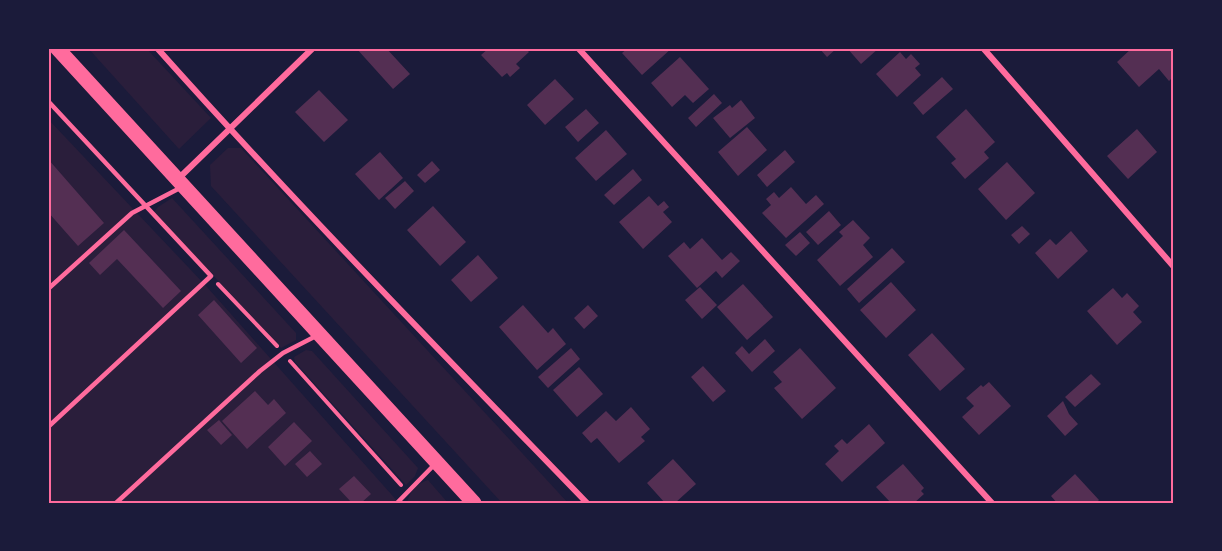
<svg xmlns="http://www.w3.org/2000/svg" width="1222" height="551" font-family="Manrope,sans-serif">
	<style>
		.green { fill: #2a1e3b }
		.building { fill: #542f53 }
		.lines { fill: none; stroke-linecap: round; stroke-linejoin: round }
		.path { stroke: #ff6b9d; stroke-width: 4 }
		.service { stroke: #ff6b9d; stroke-width: 4.5 }
		.minor { stroke: #ff6b9d; stroke-width: 6 }
		.primary { stroke: #ff6b9d; stroke-width: 15 }
		.neatline { fill: none; stroke: #ff6b9d; stroke-width: 2 }
	</style>
	<rect width="100%" height="100%" fill="#1b1b3a"/>
	<!-- green -->
	<path class="green" d="M88,48h58l65,70 -32,31z
		M48,119l159,168 192,216h-351z
		M228,148h13l327,355h-66l-291,-317 -1,-21z
		M172,198l124,135v7l-15,8 -127,-136 4,-5z
		M306,350l6,1 106,117 -3,8 -9,9 -111,-123 -1,-5z
		M428,480l20,23h-41c2,-10 10,-20 21,-23z"/>
	<!-- building -->
	<path class="building" d="M356,48h30l24,26 -17,15z
		M489,48h36l4,4 -13,12 4,4 -10,9 -3,-4 -5,4 -21,-22z
		M628,48h44l-30,27 -20,-22z
		M819,48h18l-10,9z
		M847,48h32l-18,16z
		M1132,48h42v28l-5,5 -10,-12 -20,18 -22,-25z
		M900,52l6,7 5,-5 9,10 -5,4 6,7 -24,22 -21,-23z
		M680,57l29,32 -16,14 -8,-8 -13,12 -21,-24z
		M942,77l11,12 -30,26 -10,-12z
		M555,79l19,20 -29,26 -18,-20z
		M319,90l29,30 -24,22 -29,-30z
		M714,94l8,9 -26,24 -8,-9z
		M741,100l14,18 -25,20 -17,-20 17,-13 2,3z
		M586,109l13,14 -21,19 -13,-15z
		M966,109l29,33 -11,10 5,6 -24,21 -14,-16 5,-4 -20,-22z
		M747,127l20,23 -29,26 -20,-24z
		M1137,129l20,23 -29,27 -21,-23z
		M606,130l21,24 -31,27 -21,-23z
		M785,150l10,12 -28,25 -10,-12z
		M380,152l23,26 -24,22 -24,-26z
		M48,159l56,64 -26,23 -30,-34z
		M432,161l8,9 -15,13 -8,-8z
		M1007,162l28,31 -29,27 -28,-31z
		M633,169l9,11 -28,25 -10,-10z
		M405,181l9,10 -19,18 -10,-11z
		M791,187l15,17 10,-9 8,9 -38,34 -24,-25 9,-8 -5,-6 8,-7 5,6z
		M649,196l9,10 6,-5 5,6 -6,5 9,10 -29,27 -24,-27z
		M433,206l33,36 -26,24 -33,-36z
		M829,211l12,14 -23,20 -12,-13z
		M853,220l17,18 -7,7 10,12 -33,29 -23,-26 26,-24 -4,-4z
		M1022,226l8,8 -11,10 -8,-9z
		M124,230l57,61 -18,17 -46,-49 -17,16 -11,-12z
		M1071,231l17,20 -30,28 -23,-26 15,-14 6,6z
		M800,232l10,11 -14,13 -11,-11z
		M702,238l20,22 9,-8 9,9 -18,17 -6,-7 -19,17 -29,-32 16,-14 6,7z
		M892,248l13,14 -46,41 -12,-14z
		M478,255l20,23 -27,24 -20,-22z
		M891,282l25,28 -30,28 -26,-28z
		M743,284l30,33 -26,23 -30,-33z
		M700,287l17,18 -15,14 -17,-19z
		M1113,288l9,10 5,-5 12,13 -6,6 9,10 -25,23 -30,-34z
		M214,300l43,48 -16,15 -43,-48z
		M523,305l25,28 5,-5 13,16 -29,26 -38,-43z
		M588,305l10,11 -14,13 -10,-11z
		M932,333l33,36 -25,22 -32,-36z
		M765,339l10,12 -23,21 -17,-19 7,-7 7,8z
		M571,348l9,11 -32,29 -10,-11z
		M800,348l36,40 -34,31 -28,-31 8,-6 -9,-10z
		M703,366l23,25 -13,11 -22,-25z
		M579,367l24,27 -26,23 -24,-27z
		M1091,374l10,10 -26,23 -10,-10z
		M989,382l22,24 -32,29 -17,-18 12,-11 -8,-8 15,-13 2,2z
		M255,391l13,14 6,-6 12,14 -39,36 -25,-28z
		M1063,401l6,13 9,10 -13,12 -18,-20z
		M631,407l19,22 -9,8 4,4 -26,22 -22,-25 -6,5 -9,-10 24,-22 10,10z
		M219,420l13,15 -11,10 -14,-15z
		M294,422l18,19 -27,25 -17,-19z
		M869,424l16,19 -43,39 -17,-18 14,-13 -5,-5 8,-7 5,5z
		M310,451l12,13 -15,13 -12,-13z
		M673,459l23,25 -21,19h-10l-18,-20z
		M903,464l21,24 -3,3 3,3 -10,9h-23l-15,-16z
		M1075,474l24,26 -3,3h-39l-6,-7z
		M354,476l17,18 -10,9h-9l-13,-14z"/>
	<g class="lines">
		<!-- path -->
		<path class="path" d="M218,284l59,62
			M290,361l111,124"/>
		<!-- service -->
		<path class="service" d="M48,101l163,175 -163,151
			M48,289l84,-76 48,-25
			M116,503l144,-132 23,-18 33,-17
			M397,503l38,-39"/>
		<!-- minor -->
		<path class="minor" d="M157,48c139,156 285,305 430,455
			M578,48l414,455
			M983,48l191,219
			M178,179l135,-131"/>
		<!-- primary -->
		<path class="primary" d="M57,48l417,455"/>
	</g>
	<!-- border -->
	<rect width="1222" height="551" fill="none" stroke="#1b1b3a" stroke-width="99"/>
	<rect x="50" y="50" width="1122" height="452" class="neatline"/>
</svg>
